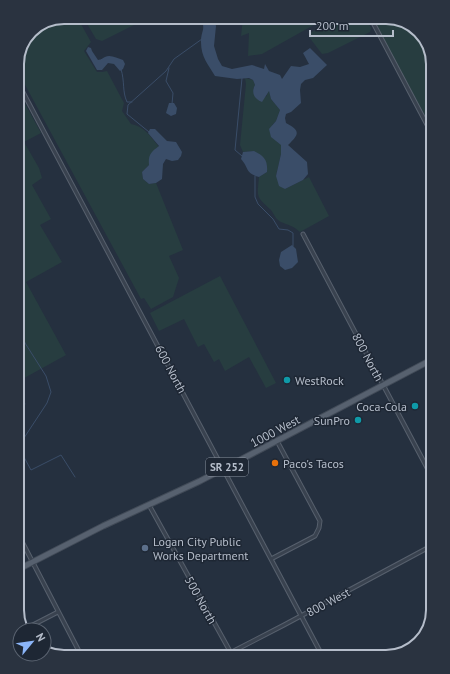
<svg xmlns="http://www.w3.org/2000/svg" width="450" height="674" font-family="'PT Sans',sans-serif">
	<style>
		.grass { fill: #273d40 }
		.water { fill: #3a4d68 }
		.lines { fill: none; stroke-linecap: round; stroke-linejoin: round }
		.stream { stroke: #3a4d68; stroke-width: 1 }
		.minor-casing { stroke: #57606d; stroke-width: 5 }
		.primary-casing { stroke: #424b58; stroke-width: 7 }
		.minor { stroke: #39424f; stroke-width: 3 }
		.primary { stroke: #57616f; stroke-width: 5 }
		.culture-dot { fill: #0f9aa8; stroke: #1e2734; stroke-width: 1.5 }
		.food-dot { fill: #e8710a; stroke: #1e2734; stroke-width: 1.5 }
		.service-dot { fill: #5c6f8a; stroke: #1e2734; stroke-width: 1.5 }
		.labels { text-anchor: middle; dominant-baseline: central; stroke-width: 3; stroke-linejoin: round; paint-order: stroke }
		.shield { fill: #1e2734; stroke: #88909d; stroke-width: 1 }
		.shield-label { font-size: 11px; font-weight: bold; fill: #b5bdca }
		.street-label { font-size: 12px; fill: #b5bdca; stroke: #1e2734 }
		.poi-label { font-size: 12px; fill: #b5bdca; stroke: #1e2734; text-anchor: start }
		.rim { fill: none; stroke: #b5bdca; stroke-width: 2 }
	</style>
	<rect width="100%" height="100%" fill="#25303f"/>
	<!-- grass -->
	<path class="grass" d="M64,17h13l14,25 -7,9 13,21h5l5,-1 17,32 -2,8 9,13c13,2 20,13 28,23l-10,18 -7,7 1,7 6,5 7,-1 27,67 -14,6 10,22 -6,19 -22,12 -7,-11 -3,1 -124,-229v-9l16,-32z
		M83,17h67l-48,24 -6,-2z
		M243,17h85l-66,37 -14,2 1,-23 -8,3z
		M339,17h26l6,11 -1,4 -42,21 -6,1 -13,-17 1,-4z
		M371,17h18l23,8 15,16 6,23v68z
		M245,78l8,2 2,5 -2,4 13,8 3,-7 2,9 9,11 -4,11 -4,4 5,17 4,2v10l-5,22 9,13 24,-12 20,39 -29,16c-8,-7 -10,-6 -19,-10 -5,-2 -7,-8 -10,-12 -15,-14 -14,-12 -12,-33l8,-5v-7l-13,-14 -11,1 -3,-7 6,-61z
		M17,89l24,44 -17,9 15,26 3,10 -10,7 19,34 -11,6 22,37 -36,20 40,73 -49,27z
		M220,276l56,107 -10,5 -17,-31 -24,14 -6,-12 -5,3 -10,-18 -6,3 -14,-28 -25,12 -9,-18z"/>
	<!-- water -->
	<path class="water" d="M201,17h12l3,9 -2,20 4,13 4,7 10,3 20,-4 12,4 1,-5 4,7 11,4 2,4 9,-13 9,1 9,-3 -6,-11 7,-5 17,17 -14,13 -8,2 -4,4 -1,6 1,13 -10,9 -5,2 -1,4 1,5c15,8 13,11 2,22l19,17 1,12 -5,6 -18,9 -6,-3 -3,-10 5,-22v-9l-10,-8 -2,-8 7,-8 4,-11 -9,-11 -2,-8 -7,11c-8,-3 -11,-10 -7,-17l-2,-5 -4,-2 -12,1 -22,-3c-7,-12 -14,-19 -14,-34 0,-12 5,-11 0,-25z
		M88,47l3,1 1,3 6,9c7,-1 1,0 7,-3 5,-3 12,1 18,3l2,4 -2,5 -3,2 -6,-7 -6,-1 -6,7h-5l-11,-19z
		M169,103h5l3,5 -1,6 -5,2 -5,-3z
		M150,129h5l12,12 9,1 6,10 -1,4 -3,4 -6,1 -6,-2 -3,5 -1,15 -6,4 -7,1 -6,-5 -1,-7 7,-7c-1,-10 2,-13 10,-19l-11,-13z
		M254,151c10,5 14,9 13,21l-8,5c-14,-4 -10,-9 -18,-18l2,-7z
		M292,245l4,4 2,13 -6,6 -7,2 -5,-4 -1,-6 2,-8z"/>
	<g class="lines">
		<!-- stream -->
		<path class="stream" d="M169,68l-3,13 7,12 -1,11
			M121,69c4,13 1,22 6,33h5
			M149,132l-22,-18 1,-9 38,-34 8,-12 28,-20
			M242,156l-7,-6 7,-72
			M255,176v21l3,7 15,15 6,10 9,1 5,3v13
			M17,318l8,25 21,33 5,16 -4,11 -25,38 -3,7 12,22 30,-15 14,22
			M17,409l3,-4 5,-1"/>
		<!-- minor casing -->
		<g class="minor-casing">
			<path id="minor" d="M370,17l63,119
				M17,81l306,576
				M303,234l130,245
				M149,505l82,148
				M17,532l65,125
				M271,559l44,-23 4,-8 1,-7 -43,-80
				M23,630l35,-18
				M222,657l62,-32 149,-80"/>
		</g>
		<!-- primary casing -->
		<g class="primary-casing">
			<path id="primary" d="M17,570l86,-44 97,-45 233,-122"/>
		</g>
		<!-- minor -->
		<use href="#minor" class="minor"/>
		<!-- primary -->
		<use href="#primary" class="primary"/>
	</g>
	<!-- markers -->
	<g class="culture-dot">
		<circle cx="287" cy="380" r="4"/>
		<circle cx="415" cy="406" r="4"/>
		<circle cx="358" cy="420" r="4"/>
	</g>
	<circle class="food-dot" cx="275" cy="463" r="4"/>
	<circle class="service-dot" cx="145" cy="548" r="4"/>
	<g class="labels">
		<!-- shield labels -->
		<rect class="shield" x="206" y="458" width="42" height="18" rx="3"/>
		<g class="shield-label">
			<text x="227" y="467">SR 252</text>
		</g>
		<!-- street labels -->
		<g class="street-label">
			<text transform="translate(368 357) rotate(62)">800 North</text>
			<text transform="translate(171 369) rotate(62)">600 North</text>
			<text transform="translate(275 431) rotate(-28)">1000 West</text>
			<text transform="translate(201 600) rotate(61)">500 North</text>
			<text transform="translate(328 602) rotate(-28)">800 West</text>
		</g>
		<!-- poi labels -->
		<g class="poi-label">
			<text x="295" y="380">WestRock</text>
			<text x="407" y="406" text-anchor="end">Coca-Cola</text>
			<text x="350" y="420" text-anchor="end">SunPro</text>
			<text x="283" y="463">Paco's Tacos</text>
			<text x="153" y="541">Logan City Public<tspan x="153" dy="14">Works Department</tspan></text>
		</g>
	</g>
	<!-- crop -->
	<path d="M0 0H450V674H0ZM64 24H386A40 40 0 0 1 426 64V610A40 40 0 0 1 386 650H64A40 40 0 0 1 24 610V64A40 40 0 0 1 64 24Z" fill="#2a3340" fill-rule="evenodd"/>
	<path class="rim" d="M64 24H386A40 40 0 0 1 426 64V610A40 40 0 0 1 386 650H64A40 40 0 0 1 24 610V64A40 40 0 0 1 64 24Z"/>
	<!-- north arrow -->
	<g transform="translate(32 642) rotate(61)"><circle r="19" fill="#1e2734" stroke="#5a6370"/>
	<path d="M0-3L7 15L0 10L-7 15Z" fill="#8bb5f8"/>
	<text y="-6" font-size="11" font-weight="bold" text-anchor="middle" fill="#b5bdca">N</text>
	</g>
	<!-- scale -->
	<path d="M310 30v6h83v-6" fill="none" stroke="#b5bdca" stroke-width="2"/>
	<text x="316" y="30" font-size="12" fill="#b5bdca" stroke="#1e2734" stroke-width="3" paint-order="stroke">200 m</text>
</svg>
